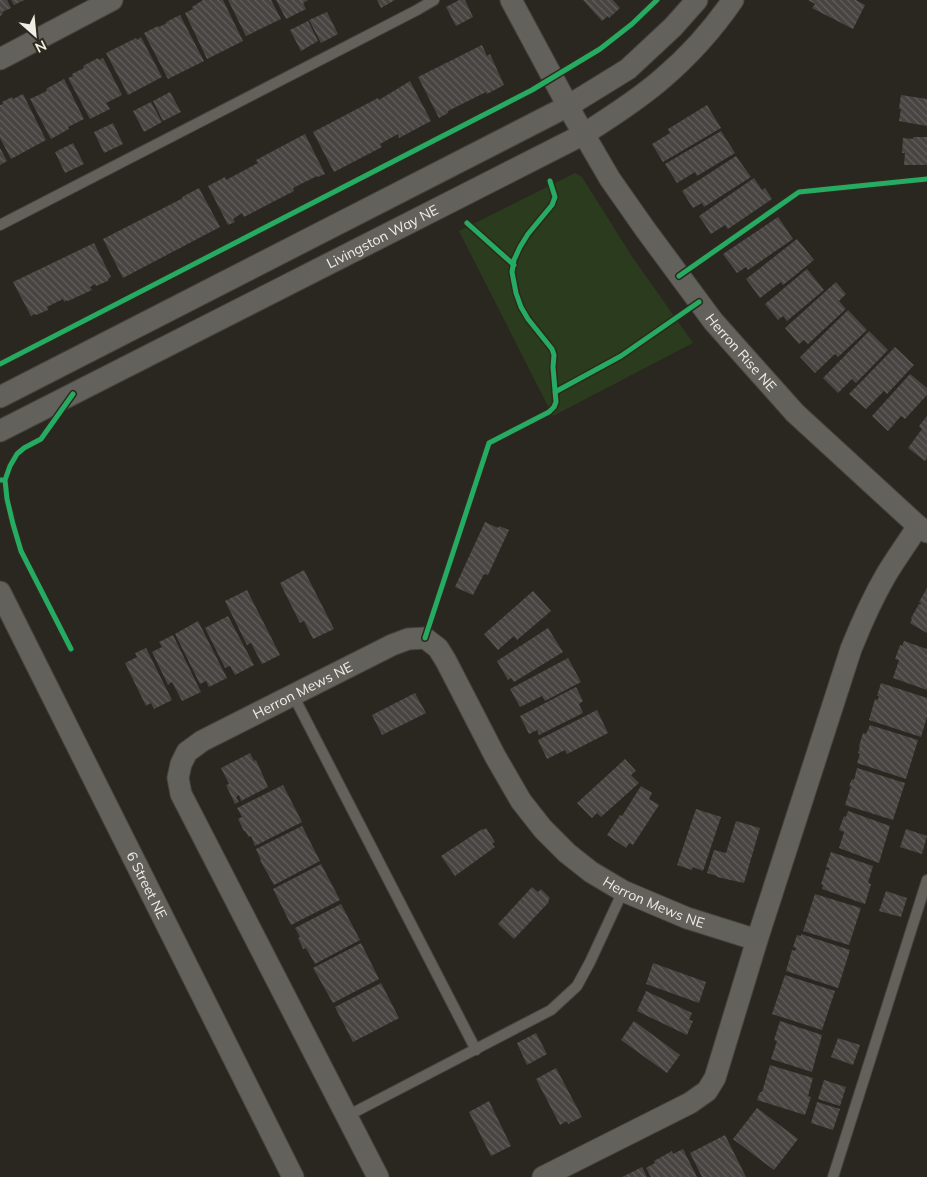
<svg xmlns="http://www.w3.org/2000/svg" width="927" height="1177" font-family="Mulish,sans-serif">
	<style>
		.green { fill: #2b3b1d }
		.building { fill: url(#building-back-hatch) }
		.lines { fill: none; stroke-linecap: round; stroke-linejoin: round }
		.service-casing { stroke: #46443f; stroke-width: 12 }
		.minor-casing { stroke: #46443f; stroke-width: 23 }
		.service { stroke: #63615c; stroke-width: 10 }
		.minor { stroke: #63615c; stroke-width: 21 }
		.cycleway-casing { stroke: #2d291d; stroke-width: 8 }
		.cycleway { stroke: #26ab63; stroke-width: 5 }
		.labels { text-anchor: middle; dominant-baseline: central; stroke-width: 4; stroke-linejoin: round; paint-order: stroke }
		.street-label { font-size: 14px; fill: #f0ede6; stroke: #2d291d }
	</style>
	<defs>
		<pattern id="building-back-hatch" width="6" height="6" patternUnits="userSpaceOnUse" patternTransform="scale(1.25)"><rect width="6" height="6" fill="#474442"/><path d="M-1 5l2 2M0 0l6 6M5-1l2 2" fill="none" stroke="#625f5d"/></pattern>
	</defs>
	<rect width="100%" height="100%" fill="#2a2720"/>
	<!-- green -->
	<path class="green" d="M575,173l7,4 51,81 60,85 -140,73 -94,-185z"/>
	<!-- building -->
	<path class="building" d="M0,0h7l4,8 -9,4 1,2 -3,2z
		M11,0h13l-10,5z
		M203,0h20l20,41 -36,18 -22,-46 8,-4 -1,-2z
		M228,0h43l10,19 -35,17z
		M276,0h32l-5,3 3,6 -20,10z
		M377,0h18l-14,8z
		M459,0h6l8,17 -17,9 -10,-19z
		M583,0h30l7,8 -11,10 -1,-2 -6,5z
		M808,0h48l9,5 -12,24 -41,-21 3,-4z
		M327,12l11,22 -17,9 -12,-23z
		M180,15l24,46 -36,18 -24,-46 14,-7 1,1 8,-4 -1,-1z
		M308,21l10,20 -17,10 -11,-21z
		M141,37l21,40 -34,18 -22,-42 30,-15 1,2z
		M482,45l5,11 3,-2 14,31 -17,9 -1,-2 -38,19v2l-9,5 -21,-41z
		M98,58l1,2 4,-2 19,37 -16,8 4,6 -20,10 -22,-41 5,-2 -1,-2 12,-6 -1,-2z
		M64,79l20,40 -16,8 1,2 -18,10 -21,-40 17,-8 -1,-2z
		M410,81l21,40 -32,17 -1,-4 -18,10 2,3 -48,25 -21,-40 65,-34 1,2z
		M170,92l11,20 -18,9 -10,-20z
		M23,94l23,46 -35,19 -11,-21v-33l3,-1 -1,-2 10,-5 1,2z
		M901,95l26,4v27l-28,-5 2,-12h-2z
		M151,102l11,20 -18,10 -11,-21z
		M707,105l14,23 -58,34 -11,-18 18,-11 -2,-4z
		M113,123l10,21 -19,9 -10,-21z
		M721,131l14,22 -38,23 -2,-4 -18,11 -12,-19z
		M305,134l20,40 -7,3 -1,-1 -24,12 1,3 -50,26 -2,-4 -9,6 2,3 -7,3 -20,-39 17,-9 1,3 32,-17 -2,-3z
		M913,137h14v28h-23l1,-12h-3l1,-15 10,1z
		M73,143l11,21 -19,9 -10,-21z
		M0,148l7,13 -7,4z
		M736,156l15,21 -47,30 -2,-4 -9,5 -11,-17z
		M754,178l8,12 3,-2 7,11 -44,30 -3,-4 -14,9 -12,-18z
		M199,188l21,39 -97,51 -20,-39 80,-41 -1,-1z
		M778,217l15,22 -45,31 -2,-3 -9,6 -14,-19z
		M797,239l17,21 -31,25 -2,-3 -21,16 -14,-19z
		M94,243l17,34 -3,2v2l-12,5 -1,-2 -5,3 2,3 -24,11 -1,-1 -3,2 -1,-3 -16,8 1,3 -12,5 -1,-1 -4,2 -18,-34z
		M807,269l17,21 -37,31 -4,-5 -5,4 -13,-16z
		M836,282l10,12 -7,7 7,8 -38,35 -4,-4 -5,4 -14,-16z
		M848,310l19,20 -29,27 -3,-3 -20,19 -15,-16z
		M869,331l19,19 -32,33 -4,-4 -14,14 -15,-15z
		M895,347l19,18 -27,29 -3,-3 -18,18 -17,-15z
		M910,374l17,14v7l-22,24 -4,-3 -13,15 -16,-15z
		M927,416v42l-2,3 -17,-13 14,-19 -3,-3z
		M485,522l13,6 1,-2 10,4 -21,45 -4,-1 -11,21 -18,-8z
		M304,570l30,59 -21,10 -9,-18 -4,2 -20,-40z
		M927,588v45l-17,-10 2,-4 -1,-1 8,-14 1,1 1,-2 -2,-1z
		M247,590l33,65 -18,9 -11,-21 -4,2 -22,-44z
		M533,591l18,20 -34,29 -3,-4 -16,14 -14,-16z
		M228,616l26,49 -19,10 -5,-9 -5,2 -20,-40z
		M198,621l29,57 -18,9 -3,-6 -6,3 -25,-50z
		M548,628l15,24 -49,30 -3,-4 -3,2 -11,-19z
		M173,635l28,57 -19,9 -10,-19 -4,3 -16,-33 10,-5 -3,-5z
		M904,641l23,8v41l-34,-12 6,-18 -4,-1 5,-14 2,1z
		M146,648l26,52 -18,9 -3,-6 -5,3 -21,-43 12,-6 -2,-4z
		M568,658l13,24 -36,19 -3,-5 -22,11 -10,-18z
		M881,683l46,15v19l-6,20 -52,-17 6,-21 3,1 1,-4h-2z
		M576,687l7,14 -4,3 4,9 -44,22 -2,-5 -8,4 -9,-18z
		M415,693l11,20 -44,22 -10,-20z
		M597,710l11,23 -41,21 -2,-4 -18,9 -9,-19z
		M870,725l48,15 -12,39 -49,-16 3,-9 -2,-1 2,-7h-1l4,-13 3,1z
		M250,753l4,8 2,-1 12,27 -27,14 -2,-6 -3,2 3,5 -4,2 -9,-19 3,-1 -8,-16z
		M625,759l11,12 -5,4 8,8 -38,34 -4,-4 -5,5 -15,-15z
		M857,768l48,15 -12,37 -48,-15 6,-19h-2l3,-7 2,1z
		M283,785l19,37 -47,24 -4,-10 -2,1 -4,-6h-1l-6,-12 4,-2 -5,-9z
		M641,786l11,7 -3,6 10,6 -26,40 -4,-2 -3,5 -19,-13 13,-20 2,1z
		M696,809l25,8 -18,54 -10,-4 -1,3 -15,-5z
		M848,811l42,15 -11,37 -40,-15 5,-16 -5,-2 5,-14 2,1z
		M736,821l24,7 -16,55 -27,-6v-1l-10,-3 7,-23 12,3z
		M302,826l18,35 -46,24 -14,-25h1l-5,-11z
		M486,828l9,14 -3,2 3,3 -40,29 -14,-20 41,-27 1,1z
		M906,829l21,7 -5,18 -22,-7z
		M831,852l42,14 -5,17 3,1 -6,20 -43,-15 1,-4 -2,-1 5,-15 3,1v-2l-3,-1z
		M321,864l19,36 -49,25 -18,-36z
		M532,887l6,5 3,-3 9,9 -2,3 1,1 -35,37 -16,-15z
		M886,891l21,7 -6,19 -22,-6z
		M815,894l46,14 -12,37 -46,-14z
		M341,904l19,36 -45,24 -9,-16 -3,1 -5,-11 2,-1 -5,-9z
		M801,934l49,16 -12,38 -52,-17 6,-21 3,1 1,-3 -3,-1 4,-12 4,1z
		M361,943l18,36 -46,24 -20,-35z
		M653,963l53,19 -7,21 -53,-19z
		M785,975l50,16 -13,39 -50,-16z
		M381,983l18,35 -46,24 -18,-35z
		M646,991l46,22 -3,7 4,1 -6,14 -50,-24z
		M634,1021l46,34 -13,18 -46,-33z
		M780,1021l42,14 -10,37 -41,-13 6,-18 -3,-1z
		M536,1033l11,21 -20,11 -10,-22z
		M838,1038l22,7 -7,20 -22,-8z
		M770,1065l43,13 -5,18 3,1 -6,18 -48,-15 3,-8h2z
		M556,1068l26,49 -14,7 -1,-3 -7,4 -24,-46z
		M824,1080l22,7 -6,19 -22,-7z
		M489,1101l22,45 -20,10 -22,-44z
		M817,1102l23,7 -7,21 -22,-7z
		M757,1108l41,31 -24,31 -41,-31z
		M725,1135l21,42h-44l-12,-24z
		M683,1149l14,28h-46l-5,-9 9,-5 -1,-2 18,-10 1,3z
		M642,1167l5,10h-25z"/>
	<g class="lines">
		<!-- service casing -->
		<g class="service-casing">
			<path id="service" d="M0,225l417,-215 17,-10
				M293,695l183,355
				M347,1116l204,-106 26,-24 13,-24 33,-71
				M833,1177l94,-297"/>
		</g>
		<!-- minor casing -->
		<g class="minor-casing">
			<g id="minor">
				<path id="s1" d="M511,0l64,119 35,60 35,50 68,92 82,92 123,113 9,6"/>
				<path d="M0,59l112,-59"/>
				<path d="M0,397l568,-291 60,-37 45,-42 24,-27"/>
				<path id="s2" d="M0,431l584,-297c27,-17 55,-35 79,-56 27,-23 50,-49 70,-78"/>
				<path id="s3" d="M0,592l293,585"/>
				<path id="s4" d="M378,1177l-197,-383 -3,-16 3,-14 6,-12 15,-11 190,-96 16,-6 17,-1 13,10 8,13 49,95 26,45 22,28 24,24 24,19 32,19 64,27 70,22"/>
				<path d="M543,1177l147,-74 17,-12 8,-13 42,-138 94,-291c10,-25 21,-50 35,-74 10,-17 22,-33 32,-49"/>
			</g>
		</g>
		<!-- service -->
		<use href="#service" class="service"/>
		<!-- minor -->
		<use href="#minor" class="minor"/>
		<!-- cycleway casing -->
		<g class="cycleway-casing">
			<path id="cycleway" d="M467,223l47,42
				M679,276l120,-84 128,-13
				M0,364l532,-274 68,-41 32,-25 25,-24
				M555,392l66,-36 78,-54
				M0,480h5l2,19 6,25 8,27 50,98
				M5,480l5,-14 7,-12 7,-6 17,-9 32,-45
				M425,638l64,-195 60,-31 5,-5 2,-5 -3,-35 1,-12 -2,-6 -24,-30 -7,-12 -5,-14 -4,-21 2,-12 6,-13 8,-13 24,-29 3,-8 -5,-16"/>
		</g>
		<!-- cycleway -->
		<use href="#cycleway" class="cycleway"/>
	</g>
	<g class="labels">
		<!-- street labels -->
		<g class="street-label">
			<text stroke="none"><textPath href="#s2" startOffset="429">Livingston Way NE</textPath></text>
			<text stroke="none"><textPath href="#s1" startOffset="422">Herron Rise NE</textPath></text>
			<text stroke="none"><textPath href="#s4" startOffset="606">Herron Mews NE</textPath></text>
			<text stroke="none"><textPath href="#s3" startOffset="328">6 Street NE</textPath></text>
			<text stroke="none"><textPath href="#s4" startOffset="1101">Herron Mews NE</textPath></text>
		</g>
	</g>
	<!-- north arrow -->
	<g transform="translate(35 35) rotate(153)" stroke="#2d291d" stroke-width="4" paint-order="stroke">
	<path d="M0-4L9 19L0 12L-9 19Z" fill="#f0ede6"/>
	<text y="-8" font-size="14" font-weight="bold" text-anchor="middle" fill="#f0ede6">N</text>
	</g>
</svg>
